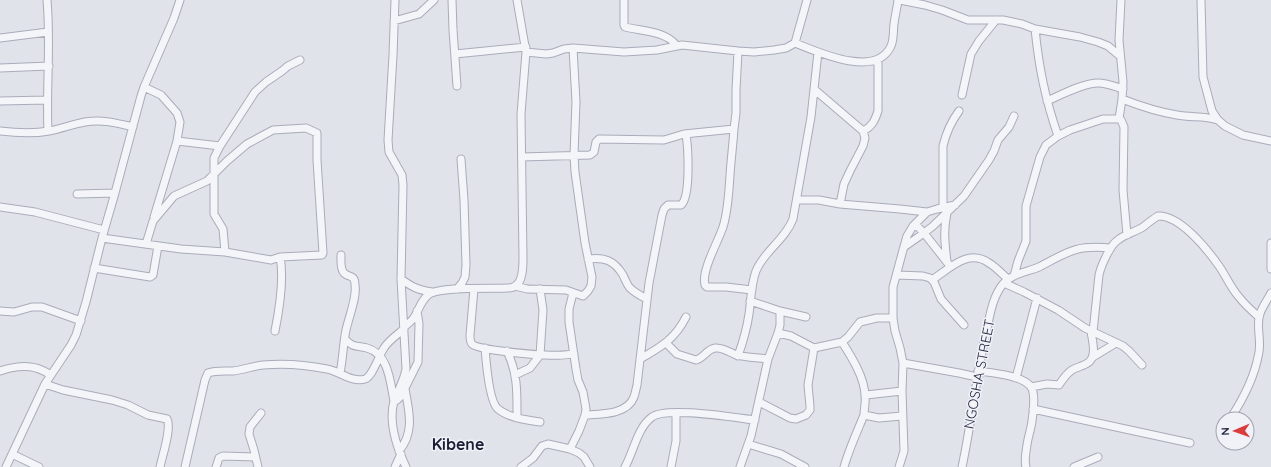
<svg xmlns="http://www.w3.org/2000/svg" width="1271" height="467" font-family="Quicksand,sans-serif">
	<style>
		.lines { fill: none; stroke-linecap: round; stroke-linejoin: round }
		.minor-casing { stroke: #a9acb9; stroke-width: 9 }
		.minor { stroke: #f4f5f8; stroke-width: 7 }
		.labels { text-anchor: middle; dominant-baseline: central; stroke-width: 3; stroke-linejoin: round; paint-order: stroke }
		.street-label { font-size: 14px; fill: #272d44; stroke: #f0f2f8 }
		.quarter-label { font-size: 16px; font-weight: bold; fill: #1a1e35; stroke: #f0f2f8 }
	</style>
	<rect width="100%" height="100%" fill="#e1e3eb"/>
	<g class="lines">
		<!-- minor casing -->
		<g class="minor-casing">
			<path id="minor" d="M47,0c4,44 -1,87 1,131
				M395,0l-2,55 -5,85 1,12 13,23 1,10 -2,94 5,90c-2,12 -8,21 -12,32 -6,22 3,47 12,66
				M452,0l1,30 4,56
				M624,0v25l1,2c16,4 41,4 51,18
				M900,0l25,5 17,5 26,10h35l19,4 13,5 45,8 18,5 10,4 12,10
				M1201,0l2,77 9,34 6,9 7,6 18,9 28,6
				M394,21l25,-7 15,-14
				M1035,29c4,39 10,69 23,107
				M0,38l48,-6
				M795,43c23,9 81,36 96,3 3,-7 2,-14 3,-22 1,-8 3,-16 4,-24
				M526,52l20,2 7,-1 11,-4 9,-1 51,4 33,-2 25,-5 56,6 16,1 20,-2 12,-2 9,-5 12,-43
				M455,54l71,-7
				M0,68l49,-2
				M144,87l17,8 16,18 3,9 -3,19 43,5
				M815,90l48,41 2,7 -2,8 -13,25 -6,13 -4,20
				M962,95l9,-41 8,-13 17,-21
				M1122,99c18,7 36,13 55,16 14,3 27,0 41,5
				M0,101l47,-1
				M1047,101c14,-6 36,-18 51,-18 8,0 16,3 25,6
				M1119,119l3,-20 1,-17 -4,-42 2,-40
				M734,129c-1,15 -3,31 -4,46 -1,17 -2,36 -7,52 -5,15 -22,44 -18,58l2,2h19l26,3
				M0,131c16,2 33,3 49,0 12,-2 24,-7 36,-9 16,-3 32,1 48,5
				M863,131c9,-4 12,-11 15,-20v-52
				M522,157l68,-2 4,-3 2,-10 3,-3 65,1 20,-6 50,-5 2,-16v-23l2,-39
				M77,194l38,-1
				M797,200h22l21,4 60,5 27,3
				M0,207l35,5 69,18
				M943,207v-61c3,-13 8,-24 16,-35
				M947,213c-4,18 -2,31 0,49
				M154,217l23,-76
				M915,224l9,9 26,33
				M102,238l79,11 44,3 46,8 9,-3c4,20 -1,54 -5,74
				M1271,243v26
				M146,244l7,-23 21,-25 33,-15 20,-20 20,-17 26,-14 33,-2 11,5v27l6,93 -1,2 -42,2
				M904,247l20,-14 9,-7 31,-30 25,-36 5,-9 4,-11 11,-13 5,-11
				M225,252l-2,-23 -9,-15v-56l6,-12 35,-54 11,-10 16,-11 6,-5 12,-6
				M588,259c16,-2 26,1 35,16 2,4 4,10 7,13 5,5 11,8 17,11
				M94,268l56,9 3,-2 5,-29
				M897,275l26,1 7,2 4,4 7,17 23,26
				M1014,276l4,-15 8,-20v-35l14,-49 6,-12 12,-9 12,-6 33,-11h16l2,1 3,7 -1,63 4,45
				M401,279c11,8 17,11 31,13
				M932,280c17,-11 36,-32 57,-17 7,4 13,11 19,16
				M1004,283l20,9 34,18 27,18 38,18 6,5 13,14
				M515,286l12,3 39,1 17,6 5,-5 3,-5 1,-9 -7,-34 -10,-71 -1,-17 2,-53 -3,-54
				M457,289l5,-6 3,-6 1,-12 -2,-65 -3,-41
				M474,289l-4,46c0,3 0,7 2,9 5,6 63,11 74,11 9,1 18,0 28,-1
				M750,301l30,10 26,6
				M0,311l14,1 18,-5h10l39,14
				M404,327c4,-3 8,-6 11,-11 4,-7 6,-15 13,-21 10,-9 64,-6 80,-7 2,0 5,0 7,-2 8,-4 8,-20 8,-28l-2,-144 5,-62 -9,-52
				M1093,332l6,-57c2,-9 11,-30 19,-35 7,-6 17,-8 25,-13 5,-4 10,-8 15,-11 22,-1 49,33 61,50 7,10 12,22 20,31 6,8 13,14 20,20
				M778,333l13,3 23,12 28,-6 6,-5 12,-15 17,-4h16
				M345,339c8,9 11,6 22,9 22,6 23,34 27,53
				M842,342c9,14 23,36 23,54 1,6 -1,13 -1,19
				M666,343l11,11 19,6c8,-2 11,-11 19,-12 7,-1 15,4 21,7 6,2 24,3 32,4
				M485,348c1,13 4,54 13,61 11,9 29,11 42,13
				M507,351c11,23 10,42 10,67
				M738,356c5,-14 9,-28 11,-42 2,-14 2,-30 7,-43 8,-20 29,-31 37,-52l18,-102 7,-65
				M1093,357l23,-14
				M640,359c21,-12 35,-20 46,-42
				M903,363l56,10 18,4
				M0,371c10,-4 25,-6 36,-3 5,1 10,4 15,7
				M978,371c14,2 45,4 53,16 5,7 2,25 1,34 -1,8 -4,16 -5,24 -1,7 -3,15 -1,22
				M340,373c3,-14 3,-29 6,-43 3,-14 11,-32 9,-45 0,-11 -6,-7 -11,-12 -4,-4 -3,-13 -3,-18
				M515,375l15,-7 10,-13 3,-45 -3,-21
				M1016,378l21,-80
				M45,384l18,6 49,10 16,5 20,10 19,4c5,9 -5,38 -7,48
				M1031,387l16,-3 12,1c4,-6 7,-11 13,-15 5,-3 12,-4 17,-8 8,-7 3,-22 2,-31
				M866,395l36,-4
				M397,400l4,-4 17,-34 1,-38 -2,-13
				M759,402l31,16 6,1 10,-4 4,-5v-4l-2,-21 6,-37
				M1033,409l157,34
				M585,415c16,-1 42,0 49,-18 1,-3 2,-8 3,-12l12,-102 13,-68 2,-6 4,-4h13c10,-8 7,-58 5,-71
				M1230,419c14,-21 25,-43 29,-67 2,-12 -2,-23 0,-34 1,-9 8,-17 12,-25
				M748,444l33,10 24,13
				M570,449l9,-18 6,-16 1,-6 -3,-17 -5,-12 -2,-11 -7,-47v-13l4,-16
				M399,451c16,-19 10,-40 6,-62
				M12,454l27,13
				M6,467l39,-83 26,-39 5,-10 10,-33 16,-64 13,-45 26,-97 3,-9 30,-69 6,-18
				M185,467l20,-87 3,-7c8,-3 17,-2 25,-2 10,-1 20,-5 30,-6 21,-2 44,0 64,4 12,2 25,14 38,10 8,-3 14,-24 19,-31 5,-8 13,-13 20,-19
				M216,467l3,-9 4,-2 32,1
				M258,467l-4,-17 -5,-16 1,-7 11,-14
				M395,467l6,-13
				M521,467l12,-9 9,-12 6,-2 22,5 9,4 5,4 6,10
				M625,467c9,-16 12,-39 27,-50 14,-11 84,1 103,3
				M671,467l5,-26v-28
				M740,467l11,-31 17,-77 10,-26 2,-8v-14
				M844,467c5,-18 13,-35 20,-52l15,3 23,-2
				M899,467l5,-16 -2,-60 1,-28 -3,-15 -5,-17 -2,-13v-31l10,-37 4,-14 6,-10 14,-14 10,-3 18,-4
				M962,467c10,-46 14,-92 25,-138 3,-15 6,-33 16,-45 9,-11 26,-12 38,-18 28,-15 36,-21 69,-18
				M1074,467l24,-10"/>
		</g>
		<!-- minor -->
		<use href="#minor" class="minor"/>
	</g>
	<g class="labels">
		<!-- street labels -->
		<g class="street-label">
			<text transform="translate(979 374) rotate(-79)">NGOSHA STREET</text>
		</g>
		<!-- quarter labels -->
		<g class="quarter-label">
			<text x="458" y="444">Kibene</text>
		</g>
	</g>
	<!-- north arrow -->
	<g transform="translate(1235 431) rotate(268)"><circle r="19" fill="#f0f2f8" stroke="#a0a3b0"/>
	<path d="M0-3L7 15L0 10L-7 15Z" fill="#da3d3c"/>
	<text y="-6" font-size="11" font-weight="bold" text-anchor="middle" fill="#272d44">N</text>
	</g>
</svg>
